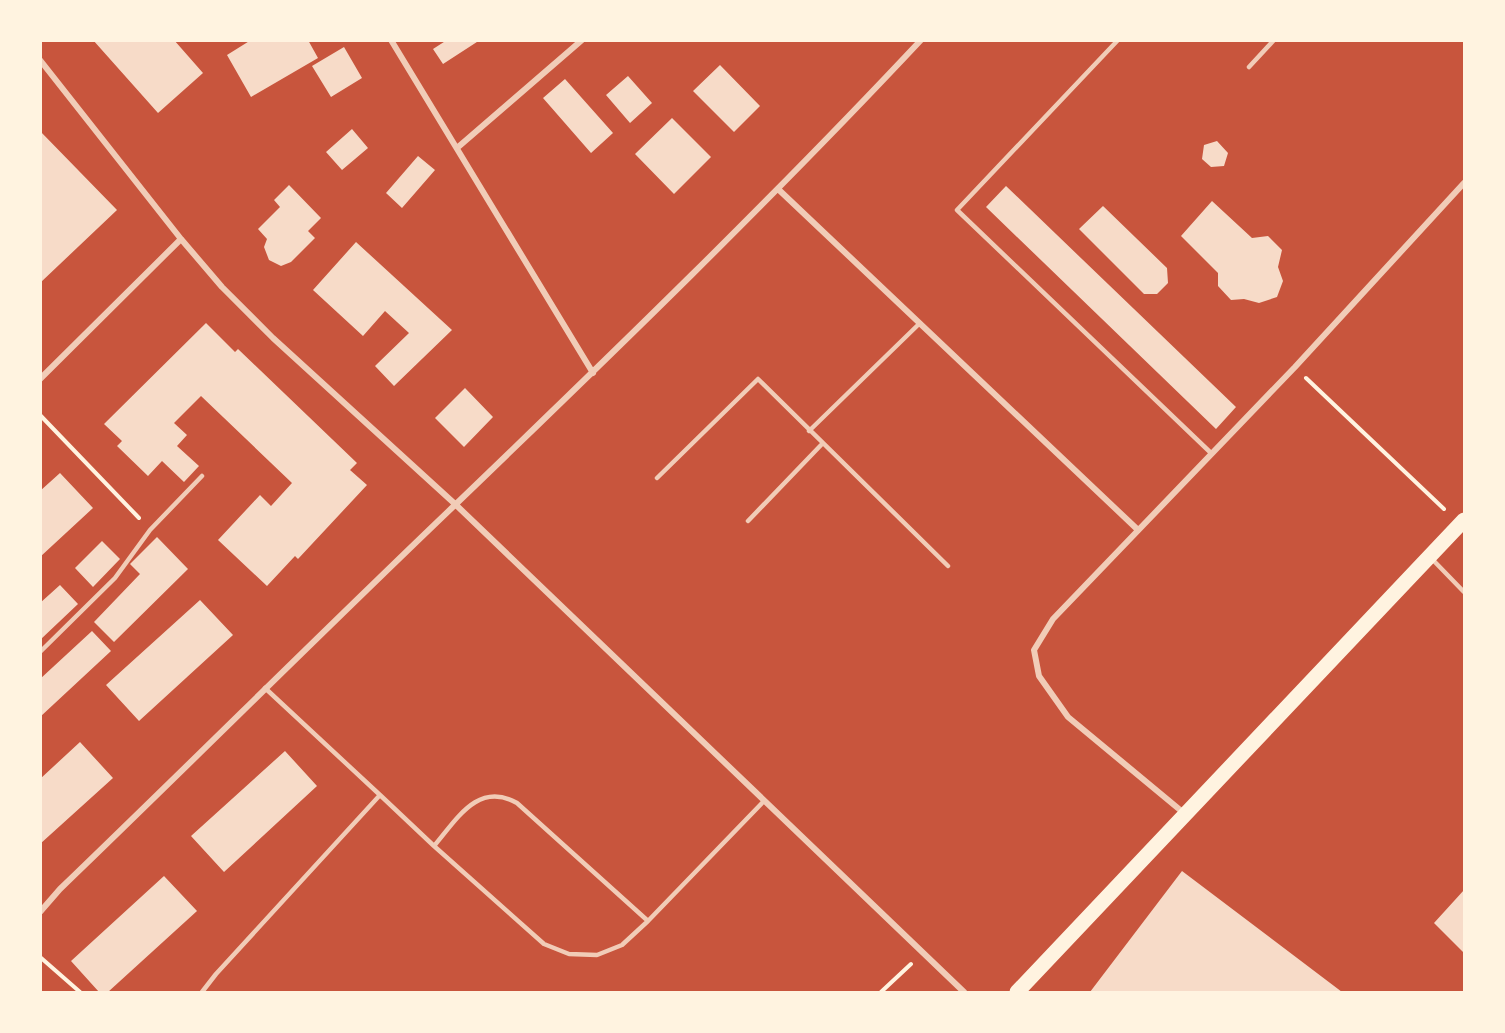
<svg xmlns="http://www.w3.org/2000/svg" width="1505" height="1033" font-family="'Noto Serif',serif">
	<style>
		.building { fill: #f7dbc8 }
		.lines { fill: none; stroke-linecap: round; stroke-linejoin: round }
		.path { stroke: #fff3e0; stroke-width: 4 }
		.service { stroke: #f1ccb7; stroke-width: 4.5 }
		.minor { stroke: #f1ccb7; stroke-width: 6 }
		.primary { stroke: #fff3e0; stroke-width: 15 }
	</style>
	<rect width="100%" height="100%" fill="#c8553d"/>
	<!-- building -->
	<path class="building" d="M93,40h81l29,33 -45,40z
		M251,40h57l10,18 -67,39 -24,-42z
		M447,40h33l-37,24 -10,-15z
		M344,47l18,31 -31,19 -19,-31z
		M720,65l40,41 -26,26 -41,-41z
		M628,76l24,27 -22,20 -24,-28z
		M565,79l48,54 -22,20 -48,-55z
		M672,118l39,39 -37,37 -39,-40z
		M352,129l16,19 -26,22 -16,-18z
		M40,131l77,79 -77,73z
		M1217,141l11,12 -4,13 -13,1 -9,-8 2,-14z
		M418,156l17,14 -33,38 -16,-15z
		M289,185l32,33 -13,13 7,7 -24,24 -10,4 -12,-6 -5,-13 3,-8 -9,-10 22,-22 -6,-7z
		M1006,186l230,221 -20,22 -230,-222z
		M1212,201l40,37 16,-2 14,14 -4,17 5,14 -6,16 -18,6 -15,-4 -13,1 -13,-14v-13l-37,-37z
		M1103,206l64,62 1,15 -11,11h-13l-65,-65z
		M356,242l96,88 -58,56 -19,-20 34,-33 -24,-22 -22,25 -50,-46z
		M206,323l29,29 3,-3 119,114 -7,7 17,15 -69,74 -3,-3 -28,30 -49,-46 42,-45 11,11 21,-23 -91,-87 -27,27 13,12 -10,11 22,20 -15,16 -22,-21 -14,15 -31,-30 5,-5 -18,-17z
		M465,388l28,29 -29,30 -29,-29z
		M60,473l33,35 -53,49v-66z
		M157,537l31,32 -74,73 -20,-20 46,-48 -10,-10z
		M102,541l18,18 -27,28 -18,-19z
		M60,585l18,19 -38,36v-37z
		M200,600l33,35 -94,86 -33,-36z
		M92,631l19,20 -71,66v-38z
		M80,742l33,36 -73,66v-65z
		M285,751l32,35 -93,86 -33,-36z
		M1182,871l160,121h-252z
		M164,876l33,35 -89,81h-9l-28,-31z
		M1464,890v63l-30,-30z"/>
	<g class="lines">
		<!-- path -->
		<path class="path" d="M1306,378l138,131
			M40,415l99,103
			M40,957l40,35
			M881,992l30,-28"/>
		<!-- service -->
		<path class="service" d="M1118,40l-161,170 254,243
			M1249,67l25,-27
			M809,431l111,-108
			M657,478l101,-99 190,187
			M748,521l74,-77
			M1432,559l32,33
			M40,652l75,-74 35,-48 52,-54
			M265,688l115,107
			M434,846l110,98 25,10 28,1 25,-10 26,-24
			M202,992l14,-18 164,-179 54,51c23,-27 44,-65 83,-43l131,118 115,-119"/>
		<!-- minor -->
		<path class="minor" d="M391,40l202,333
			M40,60l141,179 41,48 51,51 182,166 509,488
			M457,148l125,-108
			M778,189l359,340
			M40,379l141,-140
			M1185,814l-117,-97 -29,-41 -5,-26 19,-31 242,-252 169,-184
			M40,912l20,-23c133,-128 263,-258 396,-385 158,-152 315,-304 465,-464"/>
		<!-- primary -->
		<path class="primary" d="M1017,992l447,-472"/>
	</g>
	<!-- border -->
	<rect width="1505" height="1033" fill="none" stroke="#fff3e0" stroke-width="84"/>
</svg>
